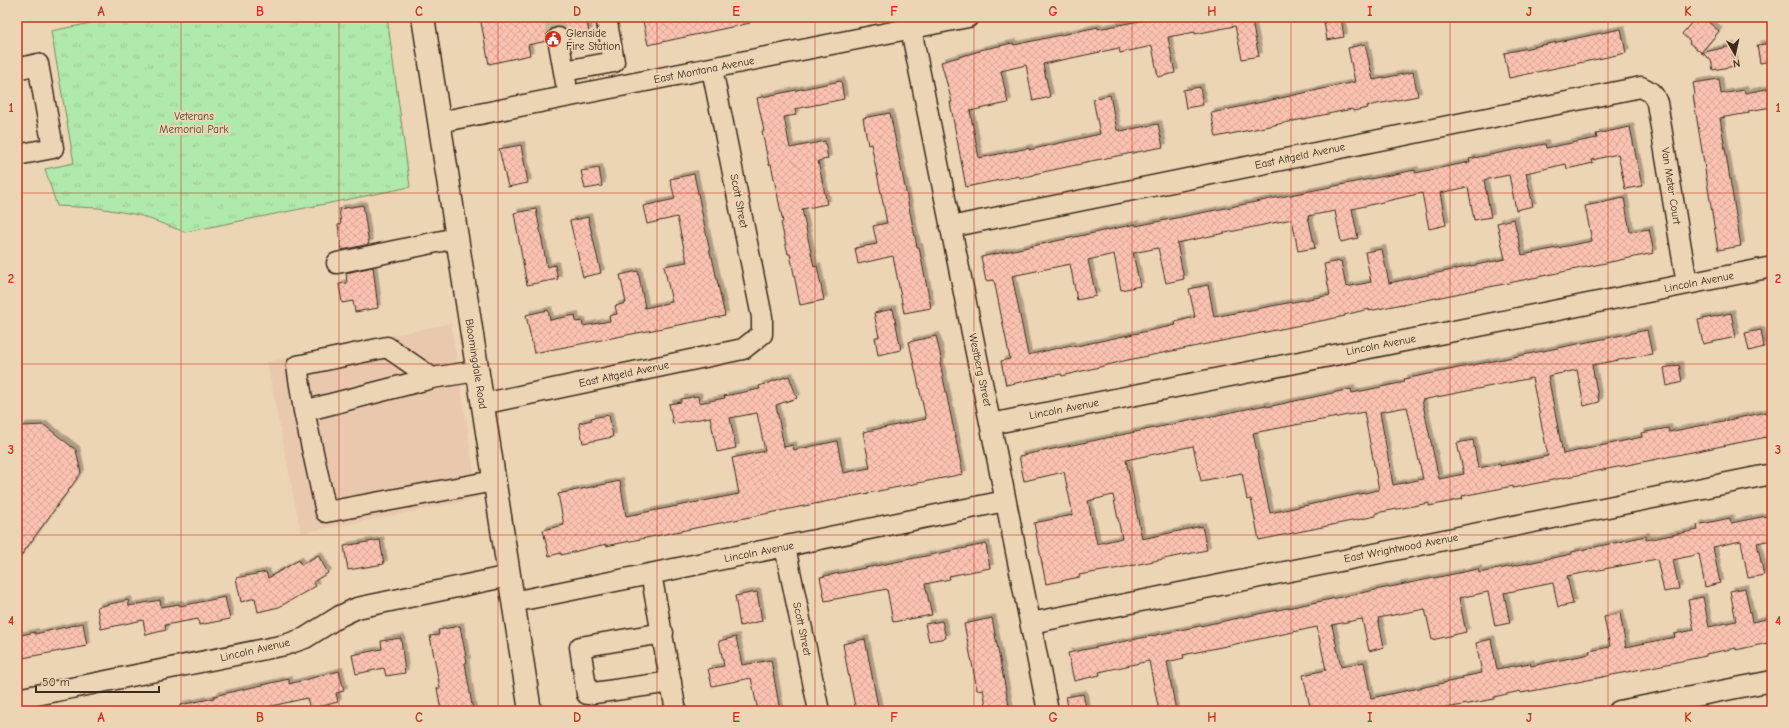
<svg xmlns="http://www.w3.org/2000/svg" width="1789" height="728" font-family="'Comic Neue',sans-serif">
	<style>
		.built { fill: #e9c8ad }
		.park { fill: url(#park-tufts); stroke: #768a65 }
		.building { fill: url(#building-cross-hatch); stroke: #3b2a1e; fill-rule: evenodd; filter: url(#shadow) }
		.lines { fill: none; stroke-linecap: round; stroke-linejoin: round }
		.minor-tunnel { stroke: #c9b396; stroke-width: 20; stroke-dasharray: 20 10; stroke-linecap: butt }
		.minor-casing { stroke: #3b2a1e; stroke-width: 23 }
		.major-casing { stroke: #3b2a1e; stroke-width: 25 }
		.minor { stroke: #ecd5b4; stroke-width: 20 }
		.major { stroke: #ecd5b4; stroke-width: 22 }
		.grid { fill: none; stroke: #c8321e; stroke-width: 1; stroke-opacity: 0.55 }
		.labels { text-anchor: middle; dominant-baseline: central; stroke-width: 4; stroke-linejoin: round; paint-order: stroke }
		.poi-label { font-size: 11px; fill: #3b2a1e; stroke: #ecd5b4; text-anchor: start }
		.street-label { font-size: 11px; fill: #3b2a1e; stroke: #ecd5b4 }
		.park-label { font-size: 11px; fill: #4d4733; stroke: #ecd5b4 }
		.neatline { fill: none; stroke: #c8321e; stroke-width: 1.5 }
		.grid-label { font-size: 13px; text-anchor: middle; font-weight: bold; fill: #c8321e }
	</style>
	<defs>
		<pattern id="park-tufts" width="24" height="20" patternUnits="userSpaceOnUse"><rect width="24" height="20" fill="#b0e9ac"/><path d="M3 7l-1-3M5 7V3M7 7l1-3M15 17l-1-3M17 17v-4M19 17l1-3" fill="none" stroke="#98c894"/></pattern>
		<pattern id="building-cross-hatch" width="8" height="8" patternUnits="userSpaceOnUse"><rect width="8" height="8" fill="#fbc2b0"/><path d="M0 0l8 8M0 8l8-8" fill="none" stroke="#d8a797"/></pattern>
		<filter id="shadow"><feDropShadow dx="3.5" dy="-3.5" stdDeviation="0" flood-color="#0004"/></filter>
	</defs>
	<rect width="100%" height="100%" fill="#ecd5b4"/>
	<filter id="ink" filterUnits="userSpaceOnUse"><feTurbulence type="fractalNoise" baseFrequency=".025" numOctaves="2"/><feDisplacementMap in="SourceGraphic" scale="8" xChannelSelector="R" yChannelSelector="G"/><feConvolveMatrix kernelMatrix="1 2 1 2 8 2 1 2 1" color-interpolation-filters="sRGB"/></filter>
	<g filter="url(#ink)">
		<!-- built -->
		<path class="built" d="M451,323l27,176 -177,34 -34,-171z"/>
		<!-- park -->
		<path class="park" d="M121,17h266l23,170 -225,45 -46,-17 -40,-7 -42,-2 -12,-37 29,-6 -23,-132z"/>
		<!-- building -->
		<path class="building" d="M480,17h106l3,15 -20,4 -2,-5 -5,-4h-6l-6,2 -3,5v7l-19,4 2,10 -41,9z
			M660,17h90v6l-102,22 -5,-24z
			M1160,17h91l8,39 -17,3 -7,-33 -40,8v-2l-27,5 7,36 -17,4 -6,-31 -32,7 -1,-5 -76,16 7,33 -17,4 -7,-36 -25,6 7,32 -38,8 9,47 50,-10v2l71,-16 -7,-35 17,-4 7,35h3v1l38,-7 5,23 -82,16v1l-47,10v1l-14,3 -1,-2 -53,11 -16,-85h2l-11,-40 39,-11v-1l33,-7 1,2 84,-18v2z
			M1696,17h6l17,14 -18,22 30,-7 4,20 -22,4 -2,-10 -22,-17 1,-2 -8,-7z
			M1341,18l3,19 -17,3 -3,-18z
			M1621,29l5,24 -117,25 -5,-25z
			M1772,43v18l-12,2 -3,-18z
			M1365,44l8,36 40,-8 5,24 -51,10 1,2 -15,3 -1,-2 -136,28 -5,-24 144,-31 -7,-34z
			M1719,79l2,15 23,-4 1,3 27,-5v19l-24,4 1,2 -29,5 21,128 -23,4 -25,-155 2,-1 -2,-11z
			M841,81l3,18 -49,10 1,6 -12,2 6,31 35,-7 3,18 -10,2 9,43 -25,5 12,58 3,-1 7,34 -24,5 -10,-51h-2l-7,-31 2,-1 -12,-58 -2,1 -7,-34h2l-7,-33z
			M1200,87l3,18 -17,3 -3,-18z
			M890,113l27,134h2l12,61 -27,5 -11,-57 -35,8 -3,-16 22,-4 -4,-18 14,-3 -16,-79 -3,1 -5,-27z
			M1630,127l12,59 -17,3 -7,-35 -26,6 1,3 -26,6 -1,-5 -40,9 7,33 -17,4 -7,-35 -25,5 7,37 -17,3 -6,-33 -28,6 6,32 -17,4 -7,-36 -70,16 6,29 -17,4 -6,-31 -27,5 7,32 -17,3 -6,-32 -115,24 7,36 -18,4 -8,-35 -25,5 7,33 -19,4 -7,-36 -26,6 8,36 -19,4 -7,-36 -58,12 16,79 43,-10 1,2 104,-22 -1,-3 20,-5 -6,-28 19,-4 6,32 116,-22 -6,-31 17,-3 5,26 25,-5 -6,-30 17,-3 7,34 116,-24 -8,-36 17,-4 8,36 70,-14 -7,-35 39,-8 6,34 19,-3 5,24 -252,52v-1l-33,7v-2l-25,6 1,1 -217,44 -66,16 -1,-2 -11,2 -44,9 -5,-24 9,-2 -16,-79 -8,1 -5,-24 155,-33v2l279,-56v3l55,-11 -1,-3 76,-15 1,4 51,-10 -1,-4z
			M521,145l7,38 -20,4 -9,-38z
			M599,168l3,18 -17,3 -4,-18z
			M694,174l17,83h1l13,59 -191,37 -8,-38 22,-5 2,10 25,-5 1,7 6,-1 1,5 27,-5 -1,-5 8,-2 -2,-8 11,-3 -6,-28 18,-4 7,37 27,-6 -8,-36 23,-4 -10,-45 -30,7 -4,-18 32,-7 -5,-20z
			M363,205l6,39 -27,6 -4,-25 3,-1 -2,-15z
			M536,209l11,58 8,-2 3,14 -31,6 -13,-72z
			M588,217l13,56 -18,4 -13,-56z
			M373,267l5,41 -23,4 -2,-11 -11,2 -3,-19 8,-1 -1,-10z
			M893,309l8,41 -23,5 -3,-18h4l-5,-24z
			M1731,313l5,24 -33,7 -5,-24z
			M1647,330l5,24 -60,11 7,37 -15,4 -7,-36 -29,6 15,78 79,-17 -1,-4 27,-5 1,4 103,-21v25l-259,52v-2l-51,10 1,3 -34,7v-3l-53,10v3l-117,24 -8,-41 -4,1 -5,-27 -41,8 -8,-35 -67,14 16,79 60,-13 5,24 -87,18 -41,7 1,2 -34,7 -12,-61 39,-8 -9,-43 -40,9 -5,-25 247,-51 1,2 84,-18 1,4 53,-11 -1,-3zM1532,378l16,78 -48,10v-2l-22,4 -5,-28 -16,3 7,31 -25,5 -17,-79zM1407,407l16,72 -30,6 -13,-73zM1364,412l15,78 -109,23 -17,-80zM1113,495l9,43 -25,6 -9,-43z
			M1761,330l3,17 -15,4 -4,-18z
			M936,336l6,26 -2,1 23,111 -357,72v-2l-45,11v-2l-12,3 -6,-26 21,-5 -6,-31 62,-13 6,35 113,-22 -7,-36 33,-7 -8,-38 -27,5 6,30 -19,4 -7,-35 -37,7 -4,-20 12,-2v-3l17,-3 1,7 26,-5 -1,-2 36,-7 -1,-3 30,-10 8,22 -21,7 8,42 9,-2 1,5 43,-9 6,32 27,-5 -7,-36 63,-13 -17,-77z
			M1679,365l3,17 -15,4 -3,-18z
			M609,415l4,22 -30,6 -4,-20 13,-3 -1,-2z
			M44,425l32,25 5,23 -64,88v-127l5,-8z
			M1772,515v25l-15,3 7,32 -16,3 -7,-37 -28,6 7,36 -15,4 -6,-33 -26,6 6,29 -15,3 -7,-33 -90,17 6,28 -15,3 -5,-24 -49,10 6,30 -15,3 -7,-34 -29,6 7,34 -34,8 -7,-31 -47,9 6,29 -15,4 -7,-32 -30,6 9,42 23,-5 7,36 92,-19 -1,-2 20,-4 -6,-30 15,-4 6,30 33,-6 1,3 59,-12 -1,-3 21,-4 -6,-30 16,-4 6,34 49,-10 -1,-3 20,-4 -6,-30 15,-3 6,30 27,-6 -6,-30 15,-3 7,34 20,-4v24l-36,8v-2l-30,6v2l-153,31 -32,6 -1,-2 -26,6v2l-63,12h-120l-8,-36 23,-5 -9,-43 -134,28 1,3 -17,4 9,49h-17l-10,-50 -50,11 1,3 -26,6 -6,-28 410,-84 1,4 93,-19v-2l74,-16v4l52,-10 -1,-5 33,-7 1,5z
			M380,540l4,24 -36,6 -4,-24z
			M986,544l4,24 -41,8 1,3 -25,5 7,31 -39,7 -6,-33 -62,12 -5,-24z
			M318,555l10,18 -15,9 3,4 -37,21 -21,5 -3,-14 -14,4 -5,-24 30,-6 2,6 31,-18 2,5z
			M757,592l5,29 -22,5 -5,-30z
			M225,597l5,22 -31,6 -1,-6 -33,6 1,5 -20,5 -3,-15 -42,9 -4,-22 31,-7 1,6 31,-6 1,7 18,-3 1,2z
			M992,618l5,27 13,66h-23l-4,-22 -6,1 -5,-27 -8,-39z
			M942,621l4,17 -17,3 -4,-17z
			M83,623l4,23 -70,13v-23l18,-4v2z
			M460,626l7,36 -2,1 8,48h-32l-4,-23h3l-10,-52 9,-1 -1,-5z
			M736,637l6,28 29,-5 9,51h-22l-7,-33 -39,8 -4,-17 16,-3 -5,-25z
			M401,638l4,35 -19,3 -2,-8 -28,6 -4,-19 30,-6 -1,-8z
			M865,639l8,42 6,30h-23l-8,-38 -5,-29z
			M339,671l5,20 -8,2 2,9 -28,7 -3,-11 -57,13h-70v-6l34,-7v-2l75,-17v5z
			M1083,694l4,17h-18l-3,-14z"/>
		<g class="lines">
			<!-- minor-tunnel -->
			<path class="minor-tunnel" d="M553,17l5,21"/>
			<!-- minor casing -->
			<g class="minor-casing">
				<path id="minor" d="M911,29l137,682
					M558,38l8,45
					M17,69l21,-5 15,84 -36,7
					M564,71l50,-9 -8,-45
					M439,122l529,-105
					M950,227l691,-140c9,4 13,7 16,16l30,181
					M337,263l119,-25
					M477,371l-45,7 -128,33 22,101 168,-31
					M482,404l261,-55 19,-15v-17l-50,-248
					M304,411l-7,-45 90,-19 45,31
					M991,424l781,-157
					M785,547l34,164
					M651,574l25,137
					M513,602l492,-101
					M1031,623l741,-149
					M663,633l-83,14 7,47 84,-12
					M17,699l268,-54 20,-7 35,-22 17,-8 152,-32
					M1619,711l153,-30"/>
			</g>
			<!-- major casing -->
			<g class="major-casing">
				<path id="major" d="M423,17l107,694"/>
			</g>
			<!-- minor -->
			<use href="#minor" class="minor"/>
			<!-- major -->
			<use href="#major" class="major"/>
		</g>
	</g>
	<!-- grid -->
	<path class="grid" d="M181,17v694M339,17v694M498,17v694M657,17v694M815,17v694M974,17v694M1132,17v694M1291,17v694M1450,17v694M1608,17v694M17,193h1755M17,364h1755M17,535h1755"/>
	<!-- icons -->
	<defs>
		<g id="civic-disc" transform="scale(0.9)"><circle r="9.5" fill="#c8321e" stroke="#ecd5b4"/><path d="M-.6-6.5H3V-4.5H.6V-3L4-1V1h2V6H-6V1h2V-1L-.6-3ZM-1.2 2.5V6h2.4V2.5Z" fill="#fff"/></g>
	</defs>
	<g fill-rule="evenodd">
		<use href="#civic-disc" x="553" y="39"/>
	</g>
	<g class="labels">
		<!-- poi labels -->
		<g class="poi-label">
			<text x="566" y="33">Glenside<tspan x="566" dy="13">Fire Station</tspan></text>
		</g>
		<!-- street labels -->
		<g class="street-label">
			<text transform="translate(704 70) rotate(-11)">East Montana Avenue</text>
			<text transform="translate(1300 156) rotate(-12)">East Altgeld Avenue</text>
			<text transform="translate(1671 186) rotate(81)">Van Meter Court</text>
			<text transform="translate(739 201) rotate(79)">Scott Street</text>
			<text transform="translate(1699 282) rotate(-11)">Lincoln Avenue</text>
			<text transform="translate(1381 345) rotate(-11)">Lincoln Avenue</text>
			<text transform="translate(476 364) rotate(81)">Bloomingdale Road</text>
			<text transform="translate(980 370) rotate(78)">Westberg Street</text>
			<text transform="translate(624 374) rotate(-12)">East Altgeld Avenue</text>
			<text transform="translate(1064 409) rotate(-11)">Lincoln Avenue</text>
			<text transform="translate(1401 548) rotate(-11)">East Wrightwood Avenue</text>
			<text transform="translate(759 552) rotate(-11)">Lincoln Avenue</text>
			<text transform="translate(802 629) rotate(78)">Scott Street</text>
			<text transform="translate(255 650) rotate(-13)">Lincoln Avenue</text>
		</g>
		<!-- park labels -->
		<g class="park-label">
			<text x="194" y="116">Veterans<tspan x="194" dy="13">Memorial Park</tspan></text>
		</g>
	</g>
	<!-- margin -->
	<rect width="1789" height="728" fill="none" stroke="#ecd5b4" stroke-width="44"/>
	<!-- north arrow -->
	<g transform="translate(1735 54) rotate(171)" stroke="#ecd5b4" stroke-width="3" paint-order="stroke">
	<path d="M0-3L7 15L0 10L-7 15Z" fill="#3b2a1e"/>
	<text y="-6" font-size="11" font-weight="bold" text-anchor="middle" fill="#3b2a1e">N</text>
	</g>
	<!-- scale -->
	<path d="M36 686v6h123v-6" fill="none" stroke="#3b2a1e" stroke-width="2"/>
	<text x="42" y="686" font-size="12" fill="#3b2a1e" stroke="#ecd5b4" stroke-width="3" paint-order="stroke">50 m</text>
	<rect x="22" y="22" width="1745" height="684" class="neatline"/>
	<g class="grid-label">
		<text x="101" y="16">A</text>
		<text x="260" y="16">B</text>
		<text x="419" y="16">C</text>
		<text x="577" y="16">D</text>
		<text x="736" y="16">E</text>
		<text x="894" y="16">F</text>
		<text x="1053" y="16">G</text>
		<text x="1212" y="16">H</text>
		<text x="1370" y="16">I</text>
		<text x="1529" y="16">J</text>
		<text x="1688" y="16">K</text>
		<text x="11" y="112">1</text>
		<text x="1778" y="112">1</text>
		<text x="11" y="283">2</text>
		<text x="1778" y="283">2</text>
		<text x="11" y="454">3</text>
		<text x="1778" y="454">3</text>
		<text x="11" y="625">4</text>
		<text x="1778" y="625">4</text>
		<text x="101" y="722">A</text>
		<text x="260" y="722">B</text>
		<text x="419" y="722">C</text>
		<text x="577" y="722">D</text>
		<text x="736" y="722">E</text>
		<text x="894" y="722">F</text>
		<text x="1053" y="722">G</text>
		<text x="1212" y="722">H</text>
		<text x="1370" y="722">I</text>
		<text x="1529" y="722">J</text>
		<text x="1688" y="722">K</text>
	</g>
</svg>
